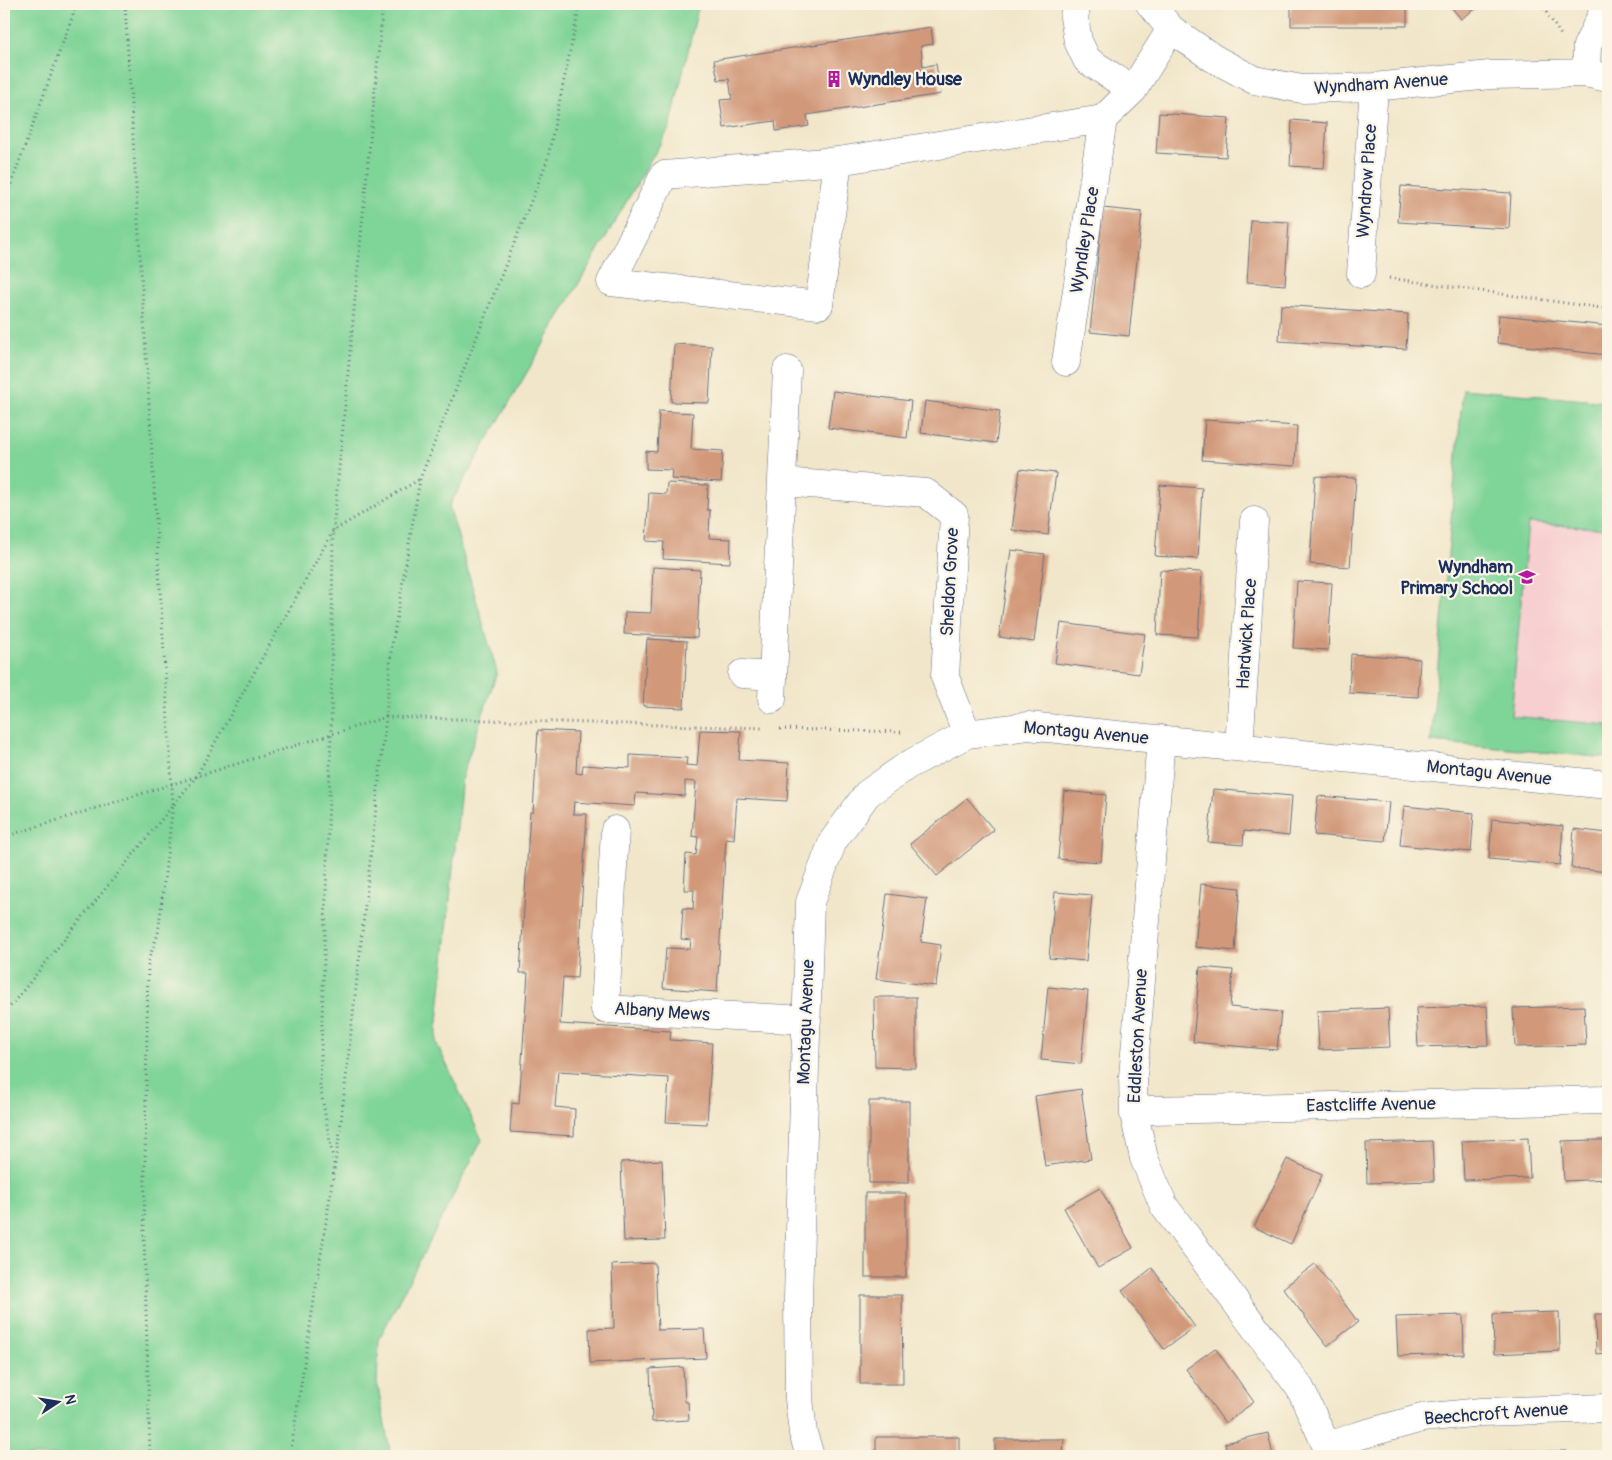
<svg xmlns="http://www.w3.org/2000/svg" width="1612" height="1460" font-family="Pangolin,sans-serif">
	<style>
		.built { fill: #f7cfd0 }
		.green { fill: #7fd497; stroke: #4d827a }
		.building { fill: #d19879 }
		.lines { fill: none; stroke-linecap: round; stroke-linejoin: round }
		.minor-casing { stroke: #666f83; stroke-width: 29 }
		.path { stroke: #666f83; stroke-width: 3; stroke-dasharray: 1 4; stroke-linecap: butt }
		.minor { stroke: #fff; stroke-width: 28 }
		.labels { text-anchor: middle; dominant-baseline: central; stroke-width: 4.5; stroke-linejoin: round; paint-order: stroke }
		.poi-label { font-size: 18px; font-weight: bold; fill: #1b2f5e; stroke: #fcf5e5; text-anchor: start }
		.street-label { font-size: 18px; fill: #1b2f5e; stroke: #fcf5e5 }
	</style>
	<rect width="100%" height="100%" fill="#fcf5e5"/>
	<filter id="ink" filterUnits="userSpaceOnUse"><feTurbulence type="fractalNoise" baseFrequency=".02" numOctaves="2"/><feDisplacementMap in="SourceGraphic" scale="10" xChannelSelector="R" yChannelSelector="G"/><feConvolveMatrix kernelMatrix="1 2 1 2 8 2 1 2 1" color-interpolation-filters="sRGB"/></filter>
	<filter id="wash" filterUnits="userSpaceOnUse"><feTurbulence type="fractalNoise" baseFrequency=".0096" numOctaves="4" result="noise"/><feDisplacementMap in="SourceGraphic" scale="20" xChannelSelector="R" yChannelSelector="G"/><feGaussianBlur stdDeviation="1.12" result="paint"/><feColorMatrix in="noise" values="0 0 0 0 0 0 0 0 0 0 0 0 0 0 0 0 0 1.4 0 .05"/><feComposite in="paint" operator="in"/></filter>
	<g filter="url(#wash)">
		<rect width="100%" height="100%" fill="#f1e6c9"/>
		<!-- built -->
		<path class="built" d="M1463,389l145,13v356l-177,-16z"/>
		<!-- green -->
		<path class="green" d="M4,4h695l-29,123 -221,379 48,166 -35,104 -26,266 46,98 -103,199 -2,43 13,70 -1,4h-385z
			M1463,389l145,13v127l-80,-6 -17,193 97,9v33l-177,-16z"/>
		<g id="blocks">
			<!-- building -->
			<path class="building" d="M1291,4h116v22h-116z
				M1449,4h33l-21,15z
				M931,27l2,17 -12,2 2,21 13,-3 5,30 -134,21 2,11 -33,5 -1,-10 -51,7 -4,-28 12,-1 -3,-20 -11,1 -4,-20z
				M1159,113l70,5 -3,39 -70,-4z
				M1292,120l35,3 -3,45 -34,-2z
				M1401,186l110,7 -2,36 -111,-7z
				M1103,208l39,4 -13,124 -39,-4z
				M1251,220l38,2 -4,63 -38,-3z
				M1281,305l127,9 -2,35 -127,-8z
				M1499,315l109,11v29l-111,-12z
				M674,344l38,2 -3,57 -38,-1z
				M833,391l78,10 -4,37 -79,-10z
				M925,401l75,10 -4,32 -75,-10z
				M659,411l34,2 -2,36 32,2 -2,31 -50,-3 1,-9 -26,-1v-18l11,1z
				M1205,420l92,6 -2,40 -93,-6z
				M1020,469l36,4 -8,62 -36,-5z
				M1315,476l41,2 -6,89 -40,-3z
				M667,483l41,2 -1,25h3l-1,28 22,1 -1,24 -67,-4 1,-17 -18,-1 3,-48 17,1z
				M1160,485l42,3 -4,71 -43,-3z
				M1011,550l34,4 -11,88 -35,-5z
				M653,567l47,3 -3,68 -73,-4 1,-22 26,1z
				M1160,570l42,2 -4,65 -41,-2z
				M1297,581l35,2 -4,67 -35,-2z
				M1061,623l84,11 -6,40 -84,-11z
				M647,639l40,2 -3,67 -41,-2z
				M1351,654l69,5 -2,38 -69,-4z
				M538,730l40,2 -2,41 6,1 1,-9 47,3v-13l57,3 -1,7 11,1 3,-36 41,1 -2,29 50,3 -2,38 -50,-3 -3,41 -8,-1 -9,154 -54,-4 3,-40 24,1 1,-9 -10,-1 2,-31 10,1 1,-19h-10l2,-36 10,1 2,-18 -6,-1 4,-54 -11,-1v15l-49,-3 -1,13 -61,-4 -1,12h14l-10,164 -14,-1 -3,47 111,7 -1,9 42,3 -5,81 -41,-2 3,-44 -111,-7 -3,36 20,2 -1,27 -64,-4 2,-29 7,1 9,-131h-8l10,-161h3z
				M1213,789l79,7 -3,40 -45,-5 -1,14 -35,-3z
				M1064,791l42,4 -5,67 -43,-3z
				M1318,796l71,6 -4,39 -71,-6z
				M967,798l27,32 -57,46 -27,-32z
				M1404,806l70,7 -3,39 -71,-7z
				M1492,819l71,7 -3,39 -71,-6z
				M1574,829l34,4v39l-37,-4z
				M1201,884l39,4 -5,63 -40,-4z
				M1055,892l37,3 -6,66 -37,-3z
				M887,894l40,5 -6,43 20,3 -5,41 -60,-7z
				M1200,967l33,3 -3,37 51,5 -4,38 -84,-8z
				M1048,987l40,4 -7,73 -40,-4z
				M874,997h42v71l-41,-1z
				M1487,1006l2,39 -71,2 -2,-39z
				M1584,1006l2,39 -71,2 -2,-39z
				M1388,1008l2,39 -71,3 -2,-39z
				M1081,1089l10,70 -46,7 -10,-70z
				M869,1101h40v82h-40z
				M1528,1138l2,40 -66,2 -2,-39z
				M1596,1140h12v39l-44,2 -2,-40z
				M1432,1141l2,40 -67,2 -1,-40z
				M1287,1159l35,16 -31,69 -37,-17z
				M662,1160l3,80 -41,1 -3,-79z
				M1100,1188l33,60 -35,20 -34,-60z
				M865,1193h41v84h-41z
				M655,1263l3,67 46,-1 2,29 -116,5 -1,-34 25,-1 -2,-63z
				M1315,1264l43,58 -31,24 -44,-58z
				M1152,1268l43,59 -31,22 -42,-58z
				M860,1295h42l1,89h-43z
				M1559,1312l1,39 -66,3 -1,-40z
				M1595,1314h13v39l-12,1z
				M1463,1315l1,39 -66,2 -2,-39z
				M1215,1348l39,54 -29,21 -39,-54z
				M683,1367l2,35h3l1,18 -37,2 -2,-53z
				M1268,1433l5,23h-45l-3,-13z
				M876,1437h83v19h-83z
				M995,1439h69l-1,17h-68z
				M1567,1451v5h-70v-4z"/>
		</g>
	</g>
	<g filter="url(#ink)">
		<use href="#blocks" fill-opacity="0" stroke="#666f83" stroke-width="1"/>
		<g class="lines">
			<!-- minor casing -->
			<g class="minor-casing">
				<path id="minor" d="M1077,4l-3,13 4,24 9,19 46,30
					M1150,4l21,25 42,29 41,22 48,9 72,-2 116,-12 96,-2 22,5
					M1586,73l1,-27 20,-42
					M838,161l-19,144 -208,-23 53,-107 174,-14 265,-42 30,-29 38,-61
					M1361,274l13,-187
					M1066,362l37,-243
					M782,482l144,11 28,22 -9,162 22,57
					M742,674l31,2
					M772,699l15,-329
					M1161,739l-28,338 1,37 10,44 20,48 136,182 27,59 2,9
					M1239,747l15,-226
					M615,830l-10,179 202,11
					M1134,1114l16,-4 458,-10
					M1327,1447l30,-11 65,-18 59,-6 127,-4
					M810,1456l-7,-23 -4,-34 -1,-101 12,-396 23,-61 34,-47 41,-29 59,-31 61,-8 580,59"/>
			</g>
			<!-- path -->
			<path class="path" d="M125,4l48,800 -15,130 -10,27 -4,275 6,220
				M1541,4l20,31
				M4,203l73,-199
				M1389,278l219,31
				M780,729l124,3
				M4,837l382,-120 378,11
				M4,1014l192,-237 137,-246 87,-52
				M334,1164l-14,-78 11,-352 2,-203 50,-527
				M290,1456l50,-325 46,-414 5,-66 29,-172 127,-318 33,-157"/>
			<!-- minor -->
			<use href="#minor" class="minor"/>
		</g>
	</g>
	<!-- icons -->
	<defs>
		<g id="building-bare" transform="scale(1.35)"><path d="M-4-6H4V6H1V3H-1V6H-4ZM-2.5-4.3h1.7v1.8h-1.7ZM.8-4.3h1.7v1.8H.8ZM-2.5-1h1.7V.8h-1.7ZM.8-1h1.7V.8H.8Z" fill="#b5179e" stroke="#fcf5e5" stroke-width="2.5" paint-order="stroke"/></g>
		<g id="school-bare" transform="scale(1.35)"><path d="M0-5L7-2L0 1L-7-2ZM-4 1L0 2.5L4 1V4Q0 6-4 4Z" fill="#b5179e" stroke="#fcf5e5" stroke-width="2.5" paint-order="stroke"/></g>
	</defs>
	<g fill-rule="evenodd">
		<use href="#building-bare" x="834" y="79"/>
		<use href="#school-bare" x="1527" y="577"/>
	</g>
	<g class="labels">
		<!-- poi labels -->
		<g class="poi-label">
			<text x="848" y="79">Wyndley House</text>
			<text x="1513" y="567" text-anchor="end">Wyndham<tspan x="1513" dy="21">Primary School</tspan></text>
		</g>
		<!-- street labels -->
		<g class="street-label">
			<text transform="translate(1381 84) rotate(-4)">Wyndham Avenue</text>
			<text transform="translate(1367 181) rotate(-86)">Wyndrow Place</text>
			<text transform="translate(1085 240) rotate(-81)">Wyndley Place</text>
			<text transform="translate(950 582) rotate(-87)">Sheldon Grove</text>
			<text transform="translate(1247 634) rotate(-86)">Hardwick Place</text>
			<text transform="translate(1086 733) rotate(5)">Montagu Avenue</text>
			<text transform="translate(1489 773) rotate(6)">Montagu Avenue</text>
			<text transform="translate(662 1012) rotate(4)">Albany Mews</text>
			<text transform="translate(806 1022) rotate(-88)">Montagu Avenue</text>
			<text transform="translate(1138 1036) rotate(-87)">Eddleston Avenue</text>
			<text transform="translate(1371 1105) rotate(-1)">Eastcliffe Avenue</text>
			<text transform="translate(1496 1414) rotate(-4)">Beechcroft Avenue</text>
		</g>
	</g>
	<!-- margin -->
	<rect width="1612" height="1460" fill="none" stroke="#fcf5e5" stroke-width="20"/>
	<!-- north arrow -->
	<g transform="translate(58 1402) rotate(78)" stroke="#fcf5e5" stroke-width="4" paint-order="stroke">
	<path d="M0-4L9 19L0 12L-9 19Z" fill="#1b2f5e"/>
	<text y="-8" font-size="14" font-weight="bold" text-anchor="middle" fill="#1b2f5e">N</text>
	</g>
</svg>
